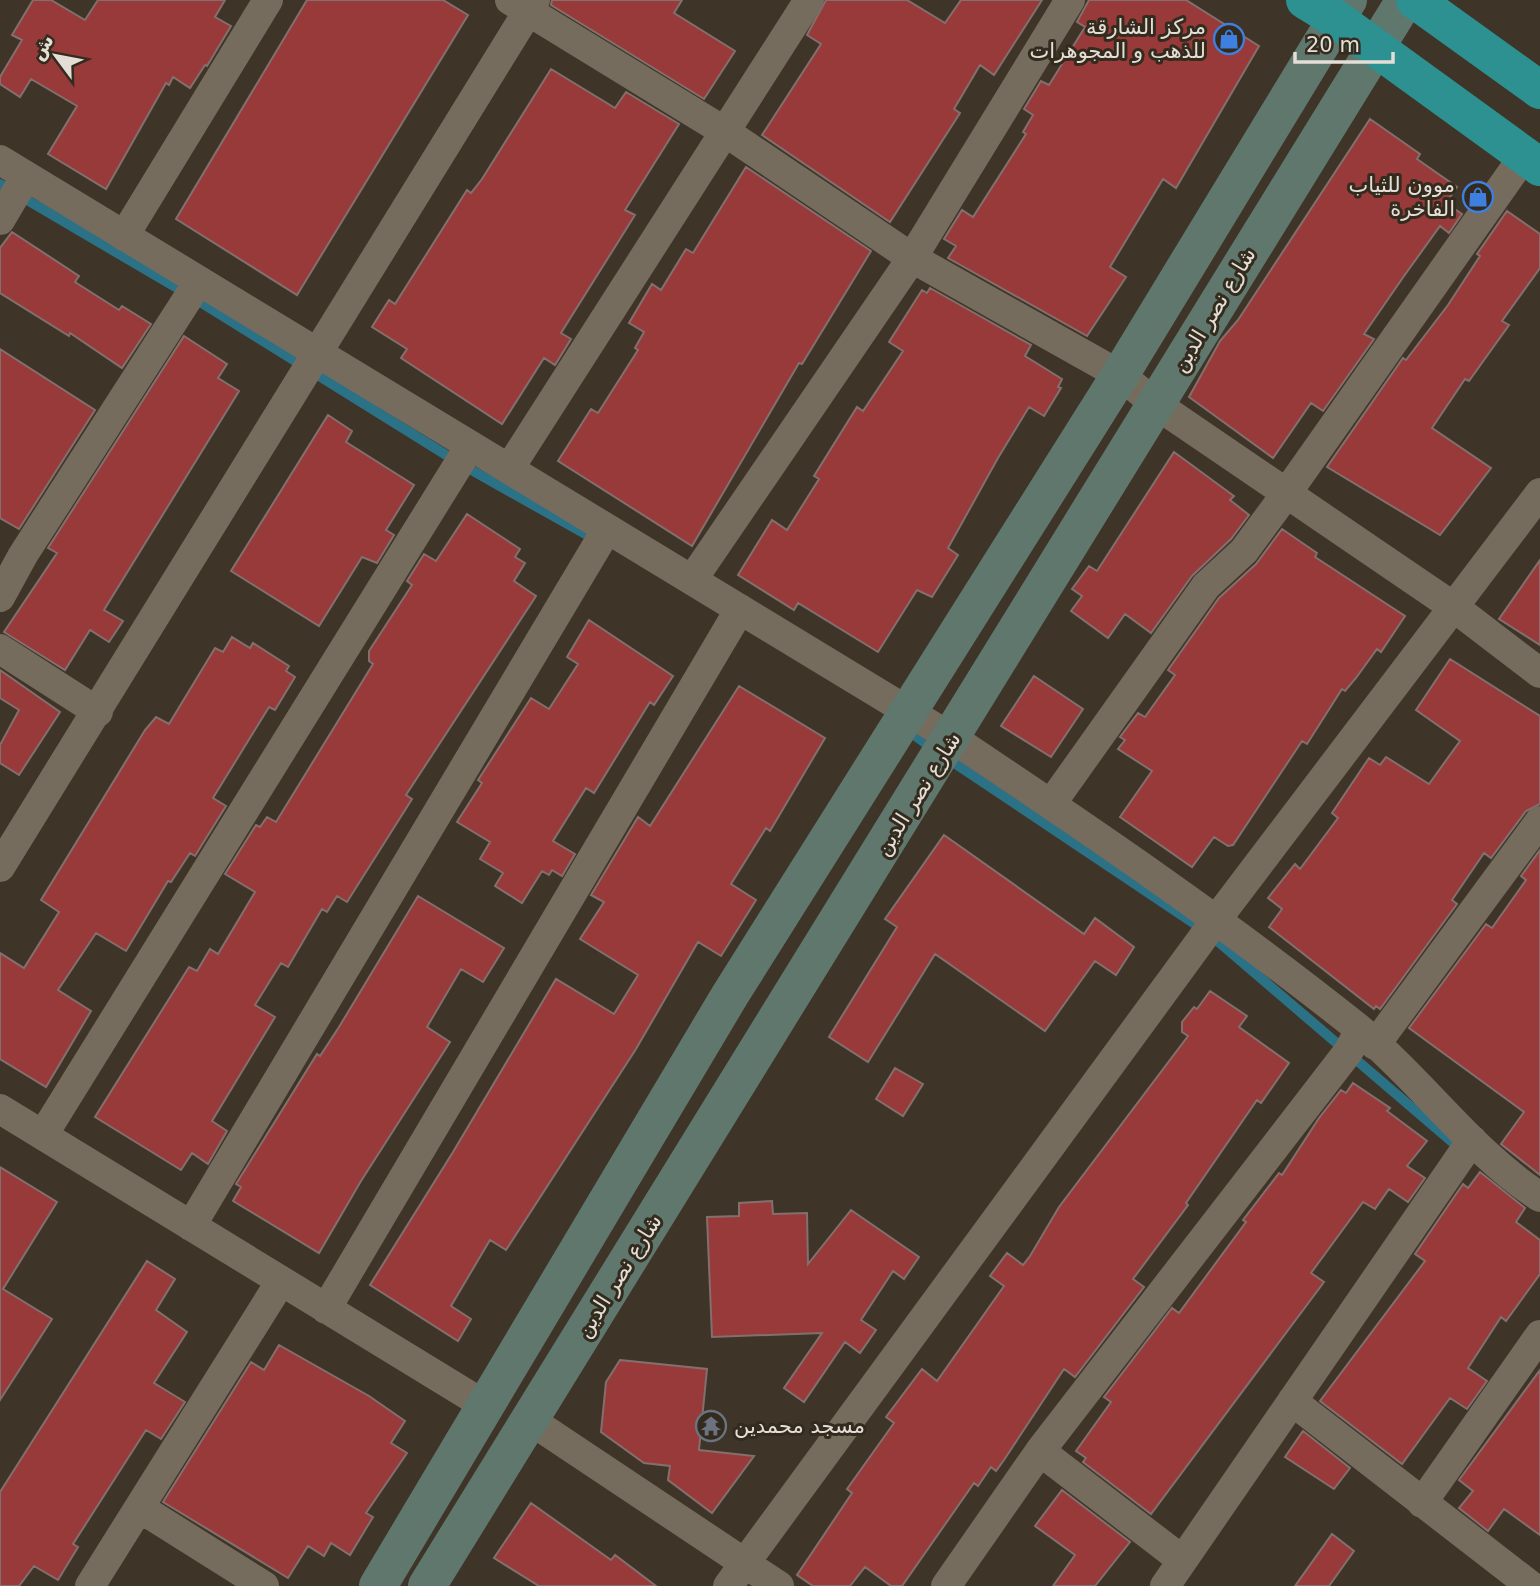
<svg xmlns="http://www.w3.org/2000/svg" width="1540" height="1586" font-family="'DejaVu Sans','Noto Naskh Arabic',sans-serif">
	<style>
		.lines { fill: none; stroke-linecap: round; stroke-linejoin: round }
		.stream { stroke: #2c7286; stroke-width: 10 }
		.building { fill: #983a39; stroke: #836f6d; stroke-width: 2 }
		.street { stroke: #766c5e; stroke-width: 30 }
		.secondary { stroke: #60776d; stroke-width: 38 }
		.highway { stroke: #2c9190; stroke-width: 38 }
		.labels { text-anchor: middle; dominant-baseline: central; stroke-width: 6; stroke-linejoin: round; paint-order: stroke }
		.poi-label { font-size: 21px; fill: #e4ded6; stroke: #332b1e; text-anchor: end }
		.street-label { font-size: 21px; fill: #e4ded6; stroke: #332b1e }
	</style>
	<rect width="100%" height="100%" fill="#3e3528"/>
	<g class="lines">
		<!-- stream -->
		<path class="stream" d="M0,184l189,111 270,168 137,77
			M907,730l28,20
			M947,758l260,174 251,215"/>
	</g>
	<!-- building -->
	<path class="building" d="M33,0h18l34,20 13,-20h127l-10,17 16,9 -24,40 -2,-1 -15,23 -17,-11 -4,8 -3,-2 -60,106 -58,-35 29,-48 -46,-27 -11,18 -20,-13v-7l22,-37 -10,-5z
		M307,0h136l25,15 -171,280 -121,-76z
		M552,0h130l-8,13 61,38 -31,48 -153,-94z
		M826,0h81l38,23 16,-23h81l-48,75 -14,-10 -26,44 6,4 -70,109 -128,-87 59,-91 -14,-9z
		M1089,0h97l73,46 -83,142 -13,-9 -53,88 16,10 -39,59 -139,-78 8,-12 -12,-7 18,-29 11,7 53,-83 -3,-2 10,-17 -9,-6 17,-28 8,4 36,-58 -8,-5z
		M551,69l64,39 11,-16 53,32 -54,86 10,5 -74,118 10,6 -16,26 -11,-7 -42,66 -101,-66 6,-9 -35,-22 17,-27 6,4 72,-114 4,3 11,-14z
		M1370,119l50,35 -3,5 40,28 -11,16 16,11 -13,19 -9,-7 -36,50 -40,58 10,5 -51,72 -12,-8 -38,55 -84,-61 31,-56 18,-21z
		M746,167l125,84 -69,113 -3,-1 -107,183 -134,-85 33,-52 7,4 40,-63 -3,-2 9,-16 -15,-9 23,-39 9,6 25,-41 7,4z
		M1507,211l33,23v34l-38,53 7,4 -40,56 -4,-2 -33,49 59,40 -51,67 -113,-68 76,-109 3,2 42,-55 32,-49 -3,-2z
		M12,232l67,44 -4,6 44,28 3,-4 29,18 -29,44 -52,-35 -1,3 -69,-43v-45z
		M930,288l101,57 -6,11 37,23 -4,8 3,1 -17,28 -15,-9 -31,51 -50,90 10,7 -26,42 -15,-7 -39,62 -80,-49 -4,7 -56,-35 34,-55 15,10 32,-51 -5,-3 43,-69 6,4 40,-60 -14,-9 33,-52 5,3z
		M184,336l43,28 -9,14 21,13 -135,219 19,11 -14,21 -19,-12 -25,40 -61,-38 53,-79 -9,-5z
		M0,349l95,61 -76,119 -19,-11z
		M328,415l24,16 -6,11 68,43 -28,45 8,5 -17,28 -15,-6 -43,69 -88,-55z
		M1174,452l60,44 -4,4 19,15 -18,24 -39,37 -41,57 -26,-19 -17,24 -37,-27 11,-15 -10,-7 17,-23 8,5z
		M467,514l53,35 -5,8 10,6 -11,18 22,15 -130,199 6,4 -65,103 -10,-6 -10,16 -5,-3 -34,58 -7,-4 -26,42 20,12 -63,104 15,10 -19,33 -16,-11 -11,17 -86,-53 94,-150 8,4 13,-22 8,5 37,-62 -30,-18 31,-49 4,2 7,-10 9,5 97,-158 -4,-3v-10l43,-66 -5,-4 17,-27 12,7z
		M1282,529l35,24 -2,4 90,59 -24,36 -4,-3 -21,29 -11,13 -3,-2 -35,55 -5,-3 -69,104 -5,1 -14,-9 -22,30 -72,-50 32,-46 -34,-22 7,-9 -5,-3 18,-24 7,4 30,-42 -7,-5 51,-72 37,-34z
		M1540,560v85l-41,-26z
		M589,620l84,56 -19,29 -4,-3 -56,91 -8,-5 -33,53 22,13 -13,22 -10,-6 -3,5 -7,-4 -20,32 -27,-17 8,-13 -23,-14 10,-17 -33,-20 25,-39 -4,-3 53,-82 18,11 29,-45 -11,-7z
		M232,637l18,11 3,-5 36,23 -3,5 9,6 -20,33 -6,-3 -56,91 13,8 -31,50 -5,-3 -19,29 -3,-1 -42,70 -30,-18 -38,57 33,21 -45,76 -46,-28v-106l24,15 35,-56 -18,-12 104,-170 11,-13 13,7 46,-76 8,4z
		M1450,659l90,57v88l-14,7 -35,47 -7,-5 -32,47 5,4 -77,105 -4,-3 -2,3 -105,-82 13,-18 -14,-11 27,-34 5,5 38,-51 -6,-5 37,-55 11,7 6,-8 43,27 31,-43 -44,-31z
		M0,670l60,42 -41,63 -19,-12v-18l19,-35 -19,-12z
		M1034,676l49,33 -32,48 -50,-31z
		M739,686l86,52 -55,93 -4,-3 -35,56 25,16 -35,56 -23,-14 -62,107 -130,201 -16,-10 -39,66 20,13 -13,22 -88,-56 83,-133 103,-173 58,35 24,-39 -58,-36 24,-37 -13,-7 47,-78 12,9z
		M944,835l140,99 11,-16 39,29 -18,28 -21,-14 -50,70 -110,-77 -67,108 -39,-25 68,-110 -12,-8z
		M1540,850v325l-39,-31 23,-32 -115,-84 77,-104 6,4 34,-48 -5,-4z
		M418,896l86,52 -21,34 -22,-13 -34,58 23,15 -89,139 -42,72 -86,-52 8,-14 -5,-3 81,-130 3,2 19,-29z
		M1210,991l37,25 -8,11 50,36 -28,40 -4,-3 -71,103 2,2 -55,74 11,8 -69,90 -11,-8 -60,91 -8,11 -5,-4 -13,19 -4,-3 -72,103h-11l-26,-19 -15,19h-37l-16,-11 55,-82 -5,-4 47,-66 -8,-6 36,-48 15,12 67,-95 -14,-10 17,-23 16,12 7,-9 29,-49 129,-171 -6,-4v-10l12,-15 3,2z
		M895,1068l28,16 -20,32 -27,-17z
		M1353,1083l37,25 -3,3 40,30 -20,25 18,12 -17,24 -19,-13 -14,20 -12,-7 -52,71 13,9 -173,232 -68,-52 3,-4 -10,-7 35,-49 -7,-5 68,-89 7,5 67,-91 -3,-2 36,-47 3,2 37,-57 22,-28 5,3z
		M0,1167l57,35 -54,87 49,30 -52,81z
		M1480,1172l45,36 -9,14 24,18v34l-34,47 -5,-4 -33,51 19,13 -20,28 -17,-11 -48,66 -82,-63 105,-140 -10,-7 48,-70 5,4z
		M772,1201l1,13 34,-1 1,51 43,-54 68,47 -15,22 -11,-8 -32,49 15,10 -16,23 -15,-11 -41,60 -20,-14 38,-55 -110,4 -5,-120 32,-1v-13z
		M147,1261l28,18 -19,31 31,22 -33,51 31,19 -24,37 -15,-9 -73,114 5,3 -20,33 -24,-14 -15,20h-19v-94z
		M279,1345l90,51 36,25 -14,22 16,10 -41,60 7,4 -23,38 -19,-12 -7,13 -16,-10 -20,32 -125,-76 88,-140 13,8z
		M620,1360l87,9 -8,81 55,6 -42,57 -44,-33 2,-14 -26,-3 -43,-31 5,-50z
		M1540,1370v165l-36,-26 -16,22 -29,-23 14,-17 -14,-11z
		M1303,1431l47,37 -16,21 -49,-32z
		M1062,1490l68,52 -35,44h-42l22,-31 -40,-29z
		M531,1503l80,57 4,-5 41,31h-117l-45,-28z
		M1332,1534l22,17 -25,35h-34z"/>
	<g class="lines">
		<!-- street -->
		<path class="street" d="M510,0l217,133 185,125 208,117 37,30 298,203 85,65
			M0,160l952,578c138,92 276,186 406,290 64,53 112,123 182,169
			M0,220l26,-44
			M124,236l144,-236
			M509,469l300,-469
			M692,580l220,-322 158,-258
			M0,597l23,-42 176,-274
			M0,649l98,63
			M1051,804l155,-218 38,-35 42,-57 238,-338
			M0,867l535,-867
			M1375,1045l165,-224
			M0,1109l486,297
			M43,1135l427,-689
			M191,1226l416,-697
			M326,1309l414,-700
			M1292,1401l239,185
			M530,1420l249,166
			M1040,1451l142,109
			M1422,1503l118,-168
			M140,1508l124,78
			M90,1586l191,-305
			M728,1586l479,-654 333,-439
			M946,1586l94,-135 308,-399 12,-22
			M1165,1586l307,-446"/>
		<!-- secondary -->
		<path class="secondary" d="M378,1586l352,-591 390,-620 228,-375
			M427,1586l978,-1586"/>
		<!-- highway -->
		<path class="highway" d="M1305,0l31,19 204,148
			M1415,0l125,90"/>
	</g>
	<!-- icons -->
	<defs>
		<g id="shop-ring" transform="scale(1.575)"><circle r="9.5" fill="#332b1e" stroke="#3f7fe0" stroke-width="1.5"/><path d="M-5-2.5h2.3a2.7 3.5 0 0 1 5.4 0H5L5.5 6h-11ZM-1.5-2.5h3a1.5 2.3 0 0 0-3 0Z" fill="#3f7fe0"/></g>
		<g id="temple-ring" transform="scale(1.575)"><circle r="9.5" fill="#332b1e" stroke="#6b7280" stroke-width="1.5"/><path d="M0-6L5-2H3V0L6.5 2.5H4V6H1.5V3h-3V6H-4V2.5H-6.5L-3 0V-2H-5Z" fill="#6b7280"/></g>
	</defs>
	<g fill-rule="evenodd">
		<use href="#shop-ring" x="1229" y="39"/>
		<use href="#shop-ring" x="1478" y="197"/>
		<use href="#temple-ring" x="711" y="1426"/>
	</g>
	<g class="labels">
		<!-- poi labels -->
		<g class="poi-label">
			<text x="1206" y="27">مركز الشارقة<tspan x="1206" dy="24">للذهب و المجوهرات</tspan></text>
			<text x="1455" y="185">موون للثياب<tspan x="1455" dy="24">الفاخرة</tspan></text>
			<text x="734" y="1426" text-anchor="start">مسجد محمدين</text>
		</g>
		<!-- street labels -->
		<g class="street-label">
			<text transform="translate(1214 310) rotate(-59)">شارع نصر الدين</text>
			<text transform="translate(918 794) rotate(-58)">شارع نصر الدين</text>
			<text transform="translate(619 1276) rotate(-58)">شارع نصر الدين</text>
		</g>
	</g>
	<!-- north arrow -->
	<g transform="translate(56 56) rotate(302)" stroke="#332b1e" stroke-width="5" paint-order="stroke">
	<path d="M0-5L12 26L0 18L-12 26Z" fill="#e4ded6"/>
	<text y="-10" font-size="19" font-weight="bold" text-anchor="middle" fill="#e4ded6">ش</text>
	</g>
	<!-- scale -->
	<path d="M1295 52v10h98v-10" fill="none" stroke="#e4ded6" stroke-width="3.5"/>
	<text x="1306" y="52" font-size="21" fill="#e4ded6" stroke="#332b1e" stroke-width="5" paint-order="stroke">20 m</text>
</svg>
